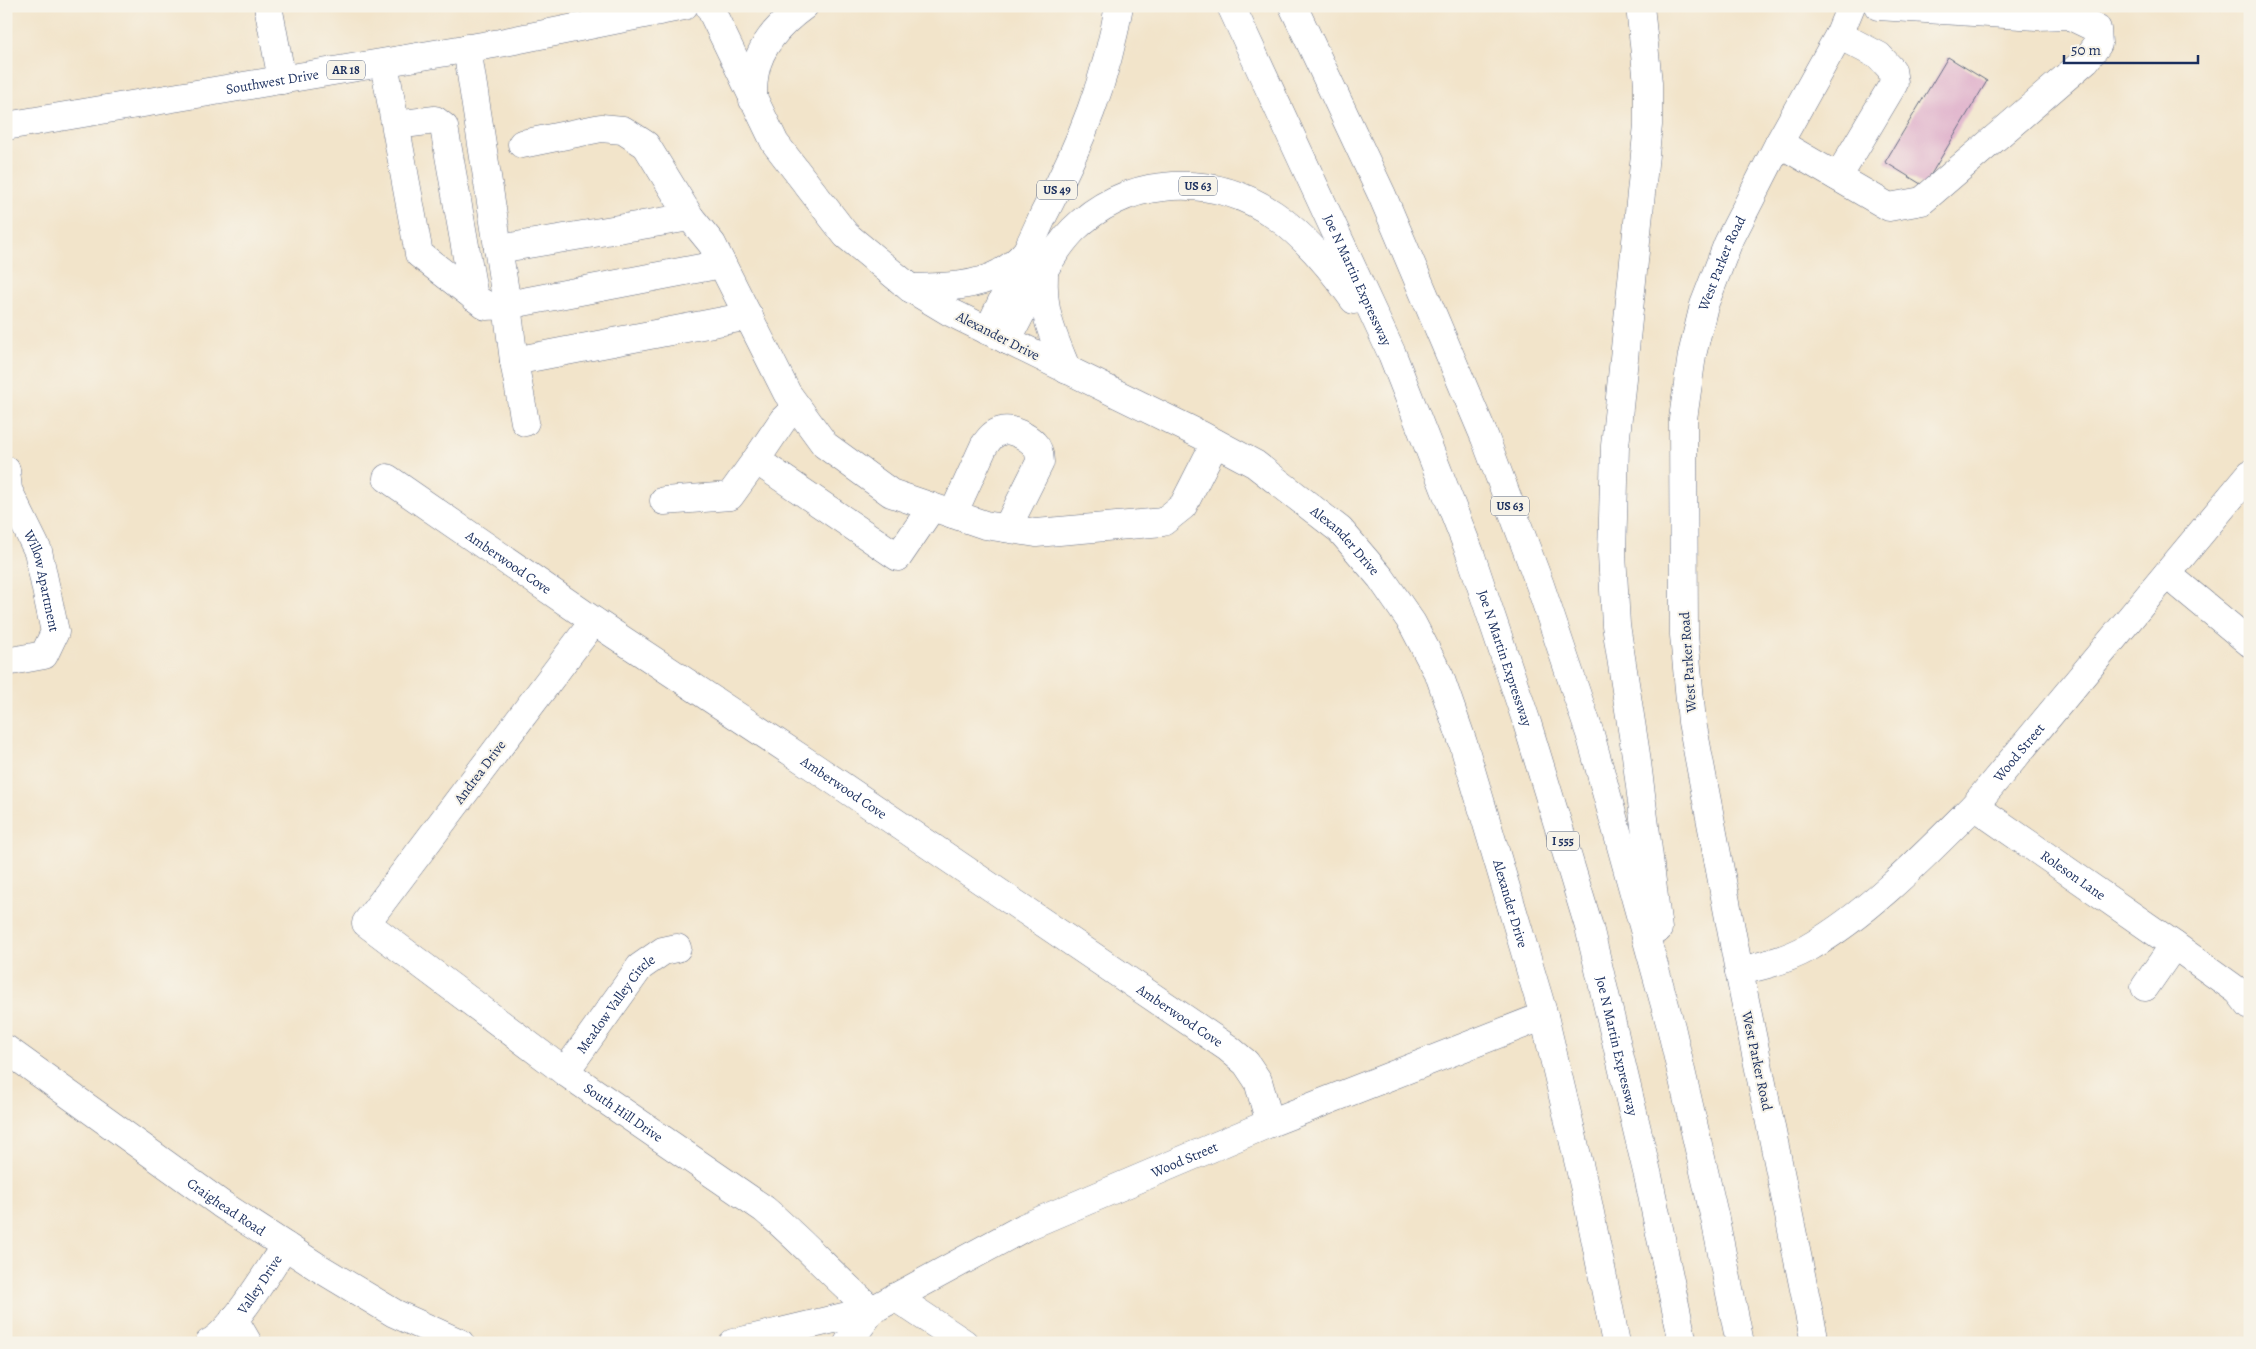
<svg xmlns="http://www.w3.org/2000/svg" width="2256" height="1349" font-family="Alegreya,serif">
	<style>
		.building { fill: #daa3c5 }
		.lines { fill: none; stroke-linecap: round; stroke-linejoin: round }
		.minor-casing { stroke: #666e84; stroke-width: 29 }
		.major-casing { stroke: #666e84; stroke-width: 29 }
		.highway-casing { stroke: #666e84; stroke-width: 29 }
		.minor { stroke: #fff; stroke-width: 28 }
		.major { stroke: #fff; stroke-width: 28 }
		.highway { stroke: #fff; stroke-width: 28 }
		.labels { text-anchor: middle; dominant-baseline: central; stroke-width: 4; stroke-linejoin: round; paint-order: stroke }
		.shield { fill: #f7f3e8; stroke: #5d6a87; stroke-width: 1 }
		.shield-label { font-size: 12px; font-weight: bold; fill: #1b2f5e }
		.street-label { font-size: 14px; fill: #1b2f5e; stroke: #f7f3e8 }
	</style>
	<rect width="100%" height="100%" fill="#f7f3e8"/>
	<filter id="ink" filterUnits="userSpaceOnUse"><feTurbulence type="fractalNoise" baseFrequency=".02" numOctaves="2"/><feDisplacementMap in="SourceGraphic" scale="10" xChannelSelector="R" yChannelSelector="G"/><feConvolveMatrix kernelMatrix="1 2 1 2 8 2 1 2 1" color-interpolation-filters="sRGB"/></filter>
	<filter id="wash" filterUnits="userSpaceOnUse"><feTurbulence type="fractalNoise" baseFrequency=".0096" numOctaves="4" result="noise"/><feDisplacementMap in="SourceGraphic" scale="20" xChannelSelector="R" yChannelSelector="G"/><feGaussianBlur stdDeviation="1.12" result="paint"/><feColorMatrix in="noise" values="0 0 0 0 0 0 0 0 0 0 0 0 0 0 0 0 0 1.4 0 .05"/><feComposite in="paint" operator="in"/></filter>
	<g filter="url(#wash)">
		<rect width="100%" height="100%" fill="#f2e4ca"/>
		<g id="blocks">
			<!-- building -->
			<path class="building" d="M1948,57l39,24 -63,105 -39,-24z"/>
		</g>
	</g>
	<g filter="url(#ink)">
		<use href="#blocks" fill-opacity="0" stroke="#666e84" stroke-width="1"/>
		<g class="lines">
			<!-- minor casing -->
			<g class="minor-casing">
				<g id="minor">
					<path d="M268,6l14,74"/>
					<path d="M467,48l40,257 215,-41 65,129 38,52 66,48 94,32 51,8 127,-11 20,-16 32,-63"/>
					<path d="M384,63l35,191 67,52 21,-1 7,56 235,-45"/>
					<path d="M396,125l39,-5 9,7 30,170"/>
					<path d="M1779,143l110,64 33,-6 164,-141 12,-16 -1,-15 -29,-14 -31,1 -159,-10"/>
					<path d="M522,144l79,-16 22,2 23,15 44,72"/>
					<path d="M1838,177l56,-94 -2,-13 -13,-14 -40,-21"/>
					<path d="M498,249l192,-32 22,27 10,20"/>
					<path id="s1" d="M1007,340l194,95 54,29 85,66 41,48 31,45 28,54 23,66 81,273 43,182 29,145"/>
					<path d="M514,361l11,61"/>
					<path d="M797,407l-14,13 -27,40 142,97 34,-50"/>
					<path id="s2" d="M6,470l2,20 30,61 17,81 -11,23 -38,7"/>
					<path id="s3" d="M387,478l207,143 220,146 414,281 18,15 12,18 12,42"/>
					<path d="M664,501l66,-5 26,-36"/>
					<path d="M953,514l31,-68c5,-7 9,-13 18,-15 9,-3 26,6 32,13 5,5 6,11 6,18l-33,66"/>
					<path d="M2167,574l83,69"/>
					<path id="s4" d="M594,621l-228,302 199,149 199,137c38,32 71,69 108,101"/>
					<path id="s5" d="M1974,806l200,139 -29,42"/>
					<path d="M2174,945l64,46 12,15"/>
					<path id="s6" d="M1739,971c24,-5 48,-11 69,-23 60,-34 117,-93 166,-142l276,-332"/>
					<path id="s7" d="M6,1049l215,155 95,62 78,47 66,30"/>
					<path id="s8" d="M565,1072l75,-105 23,-16 14,-3"/>
					<path d="M895,1297l69,46"/>
					<path d="M234,1319l14,24"/>
					<path d="M780,1332l92,-22"/>
					<path id="s9" d="M209,1343c25,-13 59,-73 76,-97"/>
					<path d="M733,1343l47,-11 17,4"/>
					<path id="s10" d="M848,1343l24,-33 153,-83 245,-104 274,-107"/>
					<path id="s11" d="M1815,1343l-76,-372 -47,-249 -8,-87 -1,-216 9,-64 12,-50 24,-62 51,-100 60,-108 12,-29"/>
				</g>
			</g>
			<!-- major casing -->
			<g class="major-casing">
				<g id="major">
					<path d="M709,6l66,137 71,92 64,53 40,24 57,28"/>
					<path id="s12" d="M6,126l494,-83 184,-37"/>
				</g>
			</g>
			<!-- highway casing -->
			<g class="highway-casing">
				<g id="highway">
					<path id="s13" d="M1231,6l161,348 78,199 57,170 62,204 59,249 35,167"/>
					<path d="M1293,6l89,189 103,243 55,147 50,149 81,293 44,192 25,124"/>
					<path d="M1640,6l8,77v42l-33,321 -3,108 4,71 20,130 22,174"/>
					<path d="M753,100c0,-9 0,-19 2,-28 5,-27 27,-50 49,-66"/>
					<path d="M1044,274c-2,40 9,61 23,96"/>
					<path d="M910,288c31,-1 62,0 90,-15 7,-4 18,-12 24,-19 5,-5 17,-35 22,-44 34,-65 61,-131 73,-204"/>
					<path d="M988,331l35,-74"/>
					<path d="M1007,340c19,-34 39,-82 66,-110 24,-24 56,-40 90,-43 88,-10 144,46 191,113"/>
				</g>
			</g>
			<!-- minor -->
			<use href="#minor" class="minor"/>
			<!-- major -->
			<use href="#major" class="major"/>
			<!-- highway -->
			<use href="#highway" class="highway"/>
		</g>
	</g>
	<g class="labels">
		<!-- shield labels -->
		<g class="shield">
			<rect x="327" y="60.5" width="38" height="19" rx="4"/>
			<rect x="1179" y="176.5" width="38" height="19" rx="4"/>
			<rect x="1037" y="180.5" width="40" height="19" rx="4"/>
			<rect x="1491" y="496.5" width="38" height="19" rx="4"/>
			<rect x="1547" y="831.5" width="32" height="19" rx="4"/>
		</g>
		<g class="shield-label">
			<text x="346" y="70">AR 18</text>
			<text x="1198" y="186">US 63</text>
			<text x="1057" y="190">US 49</text>
			<text x="1510" y="506">US 63</text>
			<text x="1563" y="841">I 555</text>
		</g>
		<!-- street labels -->
		<g class="street-label">
			<text stroke="none"><textPath href="#s12" startOffset="270">Southwest Drive</textPath></text>
			<text stroke="none"><textPath href="#s11" startOffset="1098">West Parker Road</textPath></text>
			<text stroke="none"><textPath href="#s13" startOffset="302">Joe N Martin Expressway</textPath></text>
			<text transform="translate(998 336) rotate(27)">Alexander Drive</text>
			<text stroke="none"><textPath href="#s1" startOffset="396">Alexander Drive</textPath></text>
			<text stroke="none"><textPath href="#s3" startOffset="148">Amberwood Cove</textPath></text>
			<text stroke="none"><textPath href="#s2" startOffset="118">Willow Apartment</textPath></text>
			<text stroke="none"><textPath href="#s13" startOffset="708">Joe N Martin Expressway</textPath></text>
			<text transform="translate(1688 662) rotate(-94)">West Parker Road</text>
			<text stroke="none"><textPath href="#s6" startOffset="362">Wood Street</textPath></text>
			<text transform="translate(480 772) rotate(-53)">Andrea Drive</text>
			<text stroke="none"><textPath href="#s3" startOffset="552">Amberwood Cove</textPath></text>
			<text stroke="none"><textPath href="#s5" startOffset="121">Roleson Lane</textPath></text>
			<text stroke="none"><textPath href="#s1" startOffset="801">Alexander Drive</textPath></text>
			<text stroke="none"><textPath href="#s8" startOffset="85">Meadow Valley Circle</textPath></text>
			<text stroke="none"><textPath href="#s3" startOffset="958">Amberwood Cove</textPath></text>
			<text stroke="none"><textPath href="#s13" startOffset="1112">Joe N Martin Expressway</textPath></text>
			<text transform="translate(1757 1061) rotate(78)">West Parker Road</text>
			<text stroke="none"><textPath href="#s4" startOffset="698">South Hill Drive</textPath></text>
			<text stroke="none"><textPath href="#s10" startOffset="388">Wood Street</textPath></text>
			<text stroke="none"><textPath href="#s7" startOffset="271">Craighead Road</textPath></text>
			<text stroke="none"><textPath href="#s9" startOffset="78">Valley Drive</textPath></text>
		</g>
	</g>
	<!-- margin -->
	<rect width="2256" height="1349" fill="none" stroke="#f7f3e8" stroke-width="25"/>
	<!-- scale -->
	<path d="M2064 55v8h134v-8" fill="none" stroke="#1b2f5e" stroke-width="2.5"/>
	<text x="2071" y="55" font-size="15" fill="#1b2f5e" stroke="#f7f3e8" stroke-width="4" paint-order="stroke">50 m</text>
</svg>
